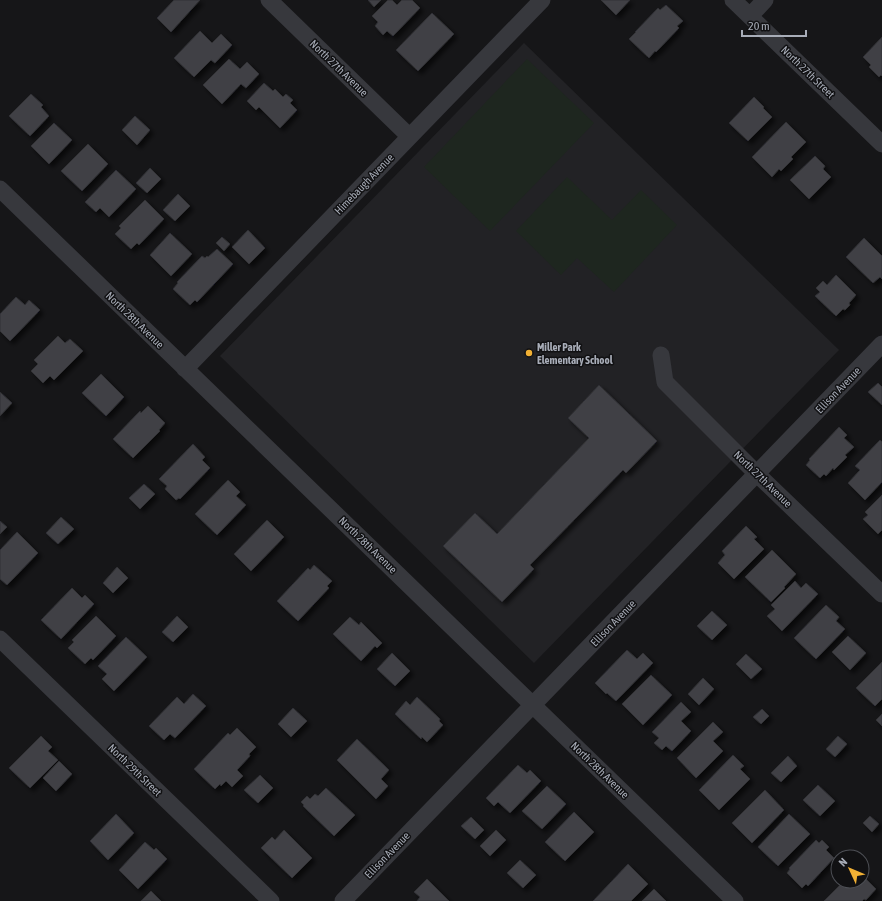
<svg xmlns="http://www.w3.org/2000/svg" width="882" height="901" font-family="'Asap Condensed',sans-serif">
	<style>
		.built { fill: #222225 }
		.green { fill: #1e261f }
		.building { fill: #404145; stroke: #303034; filter: url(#shadow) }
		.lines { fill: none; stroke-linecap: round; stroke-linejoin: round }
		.minor { stroke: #37383d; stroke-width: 17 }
		.poi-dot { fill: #f2b134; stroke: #111113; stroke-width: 1.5 }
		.labels { text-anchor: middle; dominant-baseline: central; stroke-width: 3; stroke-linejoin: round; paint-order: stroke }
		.street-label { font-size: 11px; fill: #a8adb8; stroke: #111113 }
		.poi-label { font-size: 11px; font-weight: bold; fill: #a8adb8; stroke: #111113; text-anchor: start }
	</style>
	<defs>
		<filter id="shadow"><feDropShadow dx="3.5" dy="3.5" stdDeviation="2" flood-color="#0009"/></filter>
	</defs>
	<rect width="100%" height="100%" fill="#161618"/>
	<!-- built -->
	<path class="built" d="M524,43l315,307 -305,313 -314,-307z"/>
	<!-- green -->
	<path class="green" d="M527,59l67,64 -104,108 -66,-64z
		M567,177l45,43 29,-30 36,35 -63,67 -37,-34 -16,17 -45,-44z"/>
	<!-- building -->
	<path class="building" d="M174,0h26l-29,32 -14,-14z
		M368,0h13l-7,7z
		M388,0h4l5,5 5,-5h10l8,8 -27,28 -6,-5 -4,4 -8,-9 3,-4 -6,-6z
		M601,0h29l-14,15z
		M666,5l17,16 -6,5 2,2 -23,24 -1,-1 -6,7 -20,-19 7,-7h-1l23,-24 2,2z
		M432,13l22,21 -36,37 -22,-21z
		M200,31l12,12 9,-9 11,11 -17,18 -4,-3 -17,17 -20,-19z
		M882,37v39l-1,-1 -2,2 -10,-10 2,-2 -8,-8z
		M229,59l11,10 7,-7 12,12 -13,14 -5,-4 -19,20 -19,-19z
		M264,83l9,8 2,-2 8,8 3,-3 7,6 -3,3 7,7 -17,18 -21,-21 -3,3 -9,-9z
		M31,94l12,11 -2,2 8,9 -19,20 -21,-20z
		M754,97l10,10 -1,1 9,9 -24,24 -19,-18z
		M135,116l15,14 -13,15 -15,-15z
		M786,122l20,20 -15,15 2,2 -12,12 -2,-2 -7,8 -20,-20z
		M54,123l18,17 -23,24 -18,-18z
		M88,144l20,20 -26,27 -21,-20z
		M815,156l10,10 -2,3 8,8 -22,22 -19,-19z
		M150,168l11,11 -14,14 -11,-10z
		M116,170l20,19 -27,28 -9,-9 -4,4 -11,-10z
		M178,194l12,12 -15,15 -12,-11z
		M145,200l19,19 -25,26 -2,-2 -6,6 -16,-15 6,-6 -2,-2z
		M248,230l17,18 -16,16 -17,-17z
		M170,233l22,21 -21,22 -21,-21z
		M222,237l8,7 -6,7 -8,-8z
		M864,238l18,18v23l-2,-2 -7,6 -27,-26z
		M217,249l16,15 -36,38 -2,-2 -5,5 -17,-16 5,-6 -1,-1 25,-26 3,2 2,-2 1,1z
		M836,275l20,20 -7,8 1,2 -5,5 -2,-1 -7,7 -21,-20 5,-4 -4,-4 7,-7 4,4z
		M16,297l9,8 4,-5 11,10 -30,31 -10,-10v-17z
		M58,336l7,7 5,-4 13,12 -29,29 -4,-4 -7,7 -12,-12 7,-7 -4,-4z
		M101,374l23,23 -18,19 -24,-23z
		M878,383l4,4v18l-14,-13z
		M599,385l58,56 -31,32 -3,-3 -93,95 4,4 -32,33 -59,-56 32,-33 22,21 92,-96 -21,-20z
		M0,392l12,11 -12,13z
		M148,406l17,17 -6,7 1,1 -27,27 -20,-19 27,-28 1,2z
		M839,427l8,8 -3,3 10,9 -9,8 2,2 -13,13 -1,-2 -7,8 -2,-2 -4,4 -14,-13 4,-5 -1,-1z
		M880,440l2,2v40l-17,18 -17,-17 12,-13 -5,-4z
		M193,444l12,13 -3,3 8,8 -30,31 -1,-1 -3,2 -11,-11 2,-3 -8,-7z
		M228,480l12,12 -4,4 10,9 -29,30 -22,-21z
		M144,484l11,10 -15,15 -11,-11z
		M882,495v35l-4,4 -15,-15 5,-4 -3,-3z
		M61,517l13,12 -16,15 -12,-11z
		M267,520l17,17 -33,34 -17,-17z
		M0,521l7,6 -7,7z
		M746,526l11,11 -3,2 10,10 -30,30 -16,-16 7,-8 -3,-4z
		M17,532l21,21 -31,32 -7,-6v-29z
		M772,550l24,24 -12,13 1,1 -14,14 -26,-25z
		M314,565l18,16 -5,5 2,2 -31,33 -21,-20 31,-33 2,2z
		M117,567l11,11 -15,15 -10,-10z
		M795,581l6,7 5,-5 12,11 -36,37 -15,-15 8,-7 -4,-4z
		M72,588l10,10 3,-3 9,9 -33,35 -20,-19z
		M826,605l13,12 -3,4 9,8 -29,30 -22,-21z
		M712,611l15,14 -15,15 -15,-14z
		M96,616l20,20 -23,24 -2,-2 -6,6 -17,-16 6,-6 -2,-2z
		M177,616l11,11 -15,15 -11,-10z
		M350,617l9,8 2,-3 21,21 -5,5 -2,-2 -14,15 -28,-27z
		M848,636l18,17 -16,17 -18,-18z
		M126,637l21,20 -33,34 -12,-12 5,-5 -9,-8z
		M627,650l10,9 6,-6 10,10 -37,38 -9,-8 -1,1 -11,-11z
		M392,653l18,18 -15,15 -18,-17z
		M746,654l16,15 -11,10 -15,-15z
		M882,662v37l-7,7 -19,-18z
		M651,675l21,20 -29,30 -21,-21z
		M703,678l11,11 -15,16 -11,-11z
		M193,694l13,12 -31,32 -5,-4 -6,6 -15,-14 28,-29 7,7z
		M417,697l23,22 -1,2 4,4 -16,17 -5,-5 -1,2 -26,-25 11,-13 4,4z
		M681,702l10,10 -10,9 10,10 -19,20 -6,-5 -4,4 -8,-7 5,-5 -7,-6z
		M293,708l14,13 -16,16 -13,-13z
		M762,709l7,7 -8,8 -8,-7z
		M882,714v12l-6,-6z
		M713,722l10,10 -10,9 10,10 -27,27 -19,-20z
		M237,728l19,19 -7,7 1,2 -13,14 6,6 -11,11 -6,-6 -5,5 -1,-2 -5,5 -21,-20 34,-36 2,2z
		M41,736l11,11 -4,4 10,9 -28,28 -21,-20z
		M838,736l9,8 -12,13 -9,-8z
		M357,739l32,31 -8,9 7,7 -12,13 -39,-39z
		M733,755l11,11 -4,3 10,10 -31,31 -20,-20z
		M788,756l9,10 -16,16 -10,-9z
		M59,761l13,13 -16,17 -13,-13z
		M518,765l9,8 3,-3 11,11 -31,32 -12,-11 -4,4 -8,-8z
		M260,775l13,13 -15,15 -14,-13z
		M818,785l17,16 -15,15 -17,-16z
		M547,786l19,18 -24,25 -20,-18z
		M326,788l29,27 -21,21 -31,-30 1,-1 -3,-3 6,-6 3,3 5,-5 3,2z
		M765,790l19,20 -32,33 -20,-20z
		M574,812l20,20 -29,29 -20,-19z
		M116,814l18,19 -26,27 -18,-19z
		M789,814l21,20 -32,32 -20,-19z
		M870,816l9,8 -7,8 -9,-9z
		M471,817l13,13 -9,9 -14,-13z
		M284,830l28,28 -20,20 -31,-30 11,-11 3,3z
		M496,830l10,10 -16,16 -10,-10z
		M816,840l3,3 3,-3 7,7 -3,3 8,8 -26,28 -2,-2 -4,4 -15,-15 3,-4 -1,-1z
		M145,842l9,8 2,-2 11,11 -29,30 -19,-19z
		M520,860l16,15 -13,13 -16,-15z
		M628,864l20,20 -17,17h-38z
		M862,875l14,14 -10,11 -2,-1 -2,2h-38l20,-20h4l3,2 2,-2h9z
		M427,879l22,22h-32l3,-4 -6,-5z
		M654,889l12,12h-24z
		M151,891l10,10h-20z"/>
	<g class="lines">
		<!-- minor -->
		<path class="minor" d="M269,0l140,136
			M733,0l149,144
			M750,16l15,-16
			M0,189l735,712
			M661,355l4,27 92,92 125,120
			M185,369l357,-369
			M0,639l271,262
			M343,901l539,-557"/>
	</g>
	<!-- markers -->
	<circle class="poi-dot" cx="529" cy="353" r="4"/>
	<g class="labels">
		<!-- street labels -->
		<g class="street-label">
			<text transform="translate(339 68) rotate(44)">North 27th Avenue</text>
			<text transform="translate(808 72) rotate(44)">North 27th Street</text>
			<text transform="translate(364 184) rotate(-46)">Himebaugh Avenue</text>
			<text transform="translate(135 320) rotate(44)">North 28th Avenue</text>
			<text transform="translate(838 390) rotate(-46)">Ellison Avenue</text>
			<text transform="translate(763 479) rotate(44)">North 27th Avenue</text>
			<text transform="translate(368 545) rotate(44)">North 28th Avenue</text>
			<text transform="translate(613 623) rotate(-46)">Ellison Avenue</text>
			<text transform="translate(135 770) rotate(44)">North 29th Street</text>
			<text transform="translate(600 770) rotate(44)">North 28th Avenue</text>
			<text transform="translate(387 855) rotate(-46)">Ellison Avenue</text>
		</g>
		<!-- poi labels -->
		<g class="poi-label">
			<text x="537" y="347">Miller Park<tspan x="537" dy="13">Elementary School</tspan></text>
		</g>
	</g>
	<!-- north arrow -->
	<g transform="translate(850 869) rotate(314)"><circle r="19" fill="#111113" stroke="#4d4f55"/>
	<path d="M0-3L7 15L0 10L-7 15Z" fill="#f2b134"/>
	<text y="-6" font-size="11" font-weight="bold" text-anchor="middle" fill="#a8adb8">N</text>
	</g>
	<!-- scale -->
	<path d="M742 30v6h64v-6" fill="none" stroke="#a8adb8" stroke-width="2"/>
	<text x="748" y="30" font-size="12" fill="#a8adb8" stroke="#111113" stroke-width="3" paint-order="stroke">20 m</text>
</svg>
